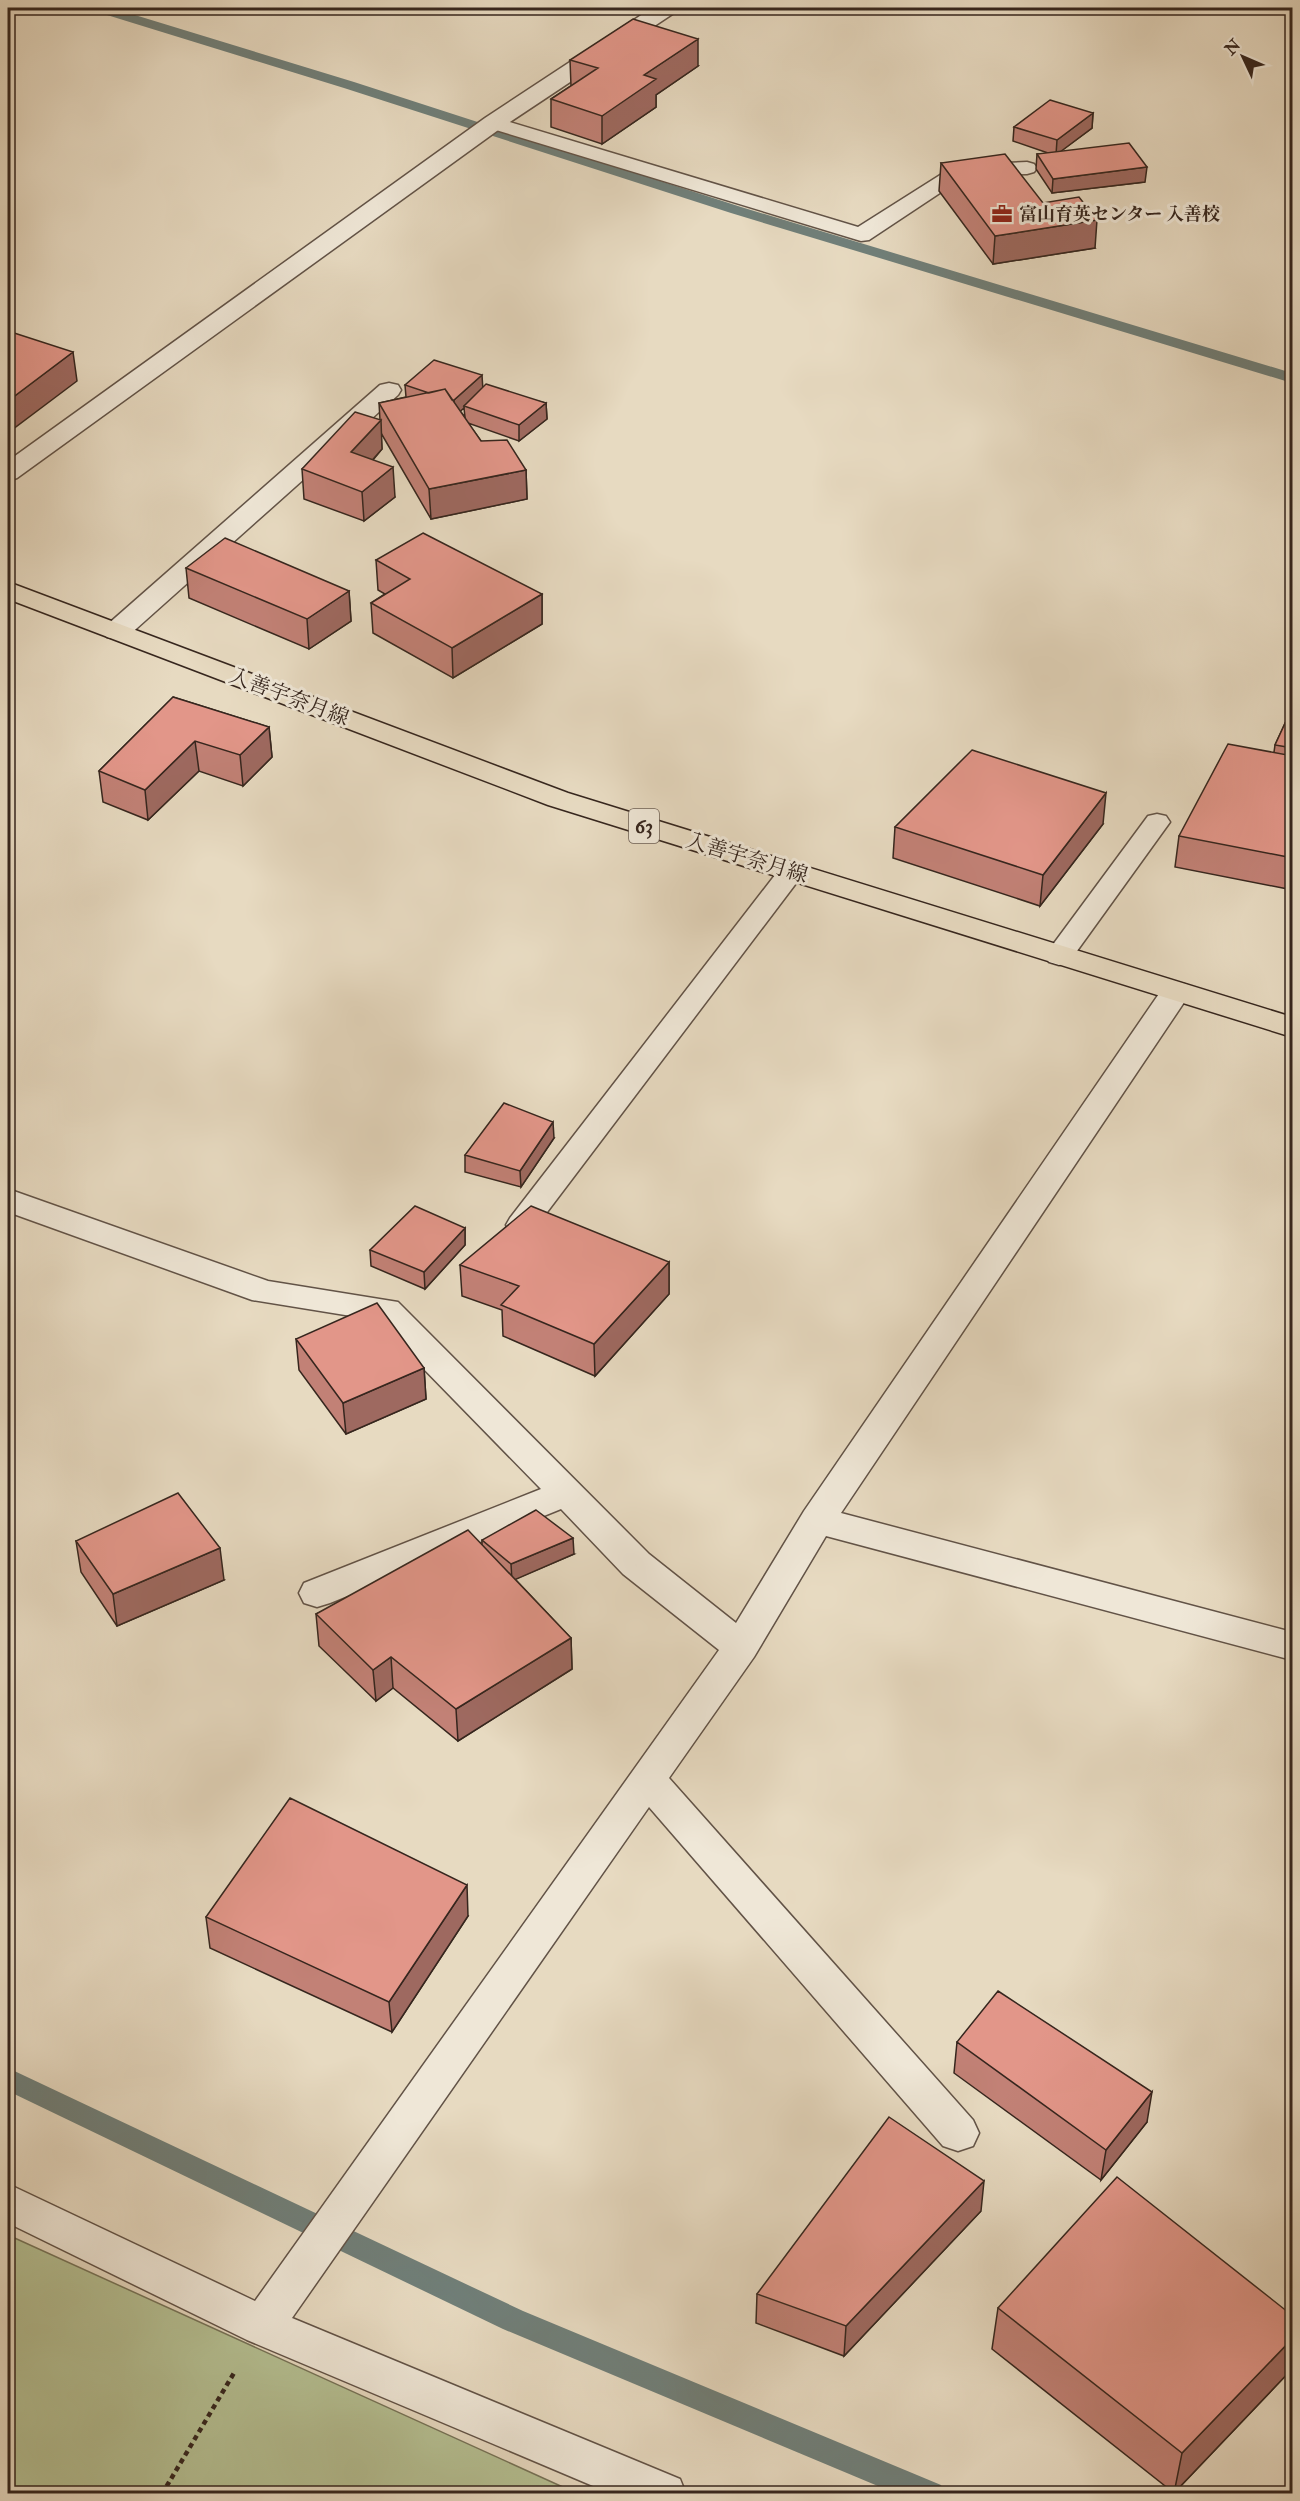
<svg xmlns="http://www.w3.org/2000/svg" width="1300" height="2501" font-family="'IM FELL Double Pica','Noto Serif JP',serif">
	<style>
		.green { fill: #b5c093; stroke: #767358; stroke-width: 1.5 }
		.lines { fill: none; stroke-linecap: round; stroke-linejoin: round }
		.stream { fill: #707f79; fill-rule: evenodd }
		.lane-casing { stroke: #625347; stroke-width: 3 }
		.street-casing { stroke: #625347; stroke-width: 3 }
		.primary-casing { stroke: #36261e; stroke-width: 3 }
		.path { stroke: #36261e; stroke-width: 4.5; stroke-dasharray: 5 4; stroke-linecap: butt }
		.lane { fill: #efe7d7; fill-rule: evenodd }
		.street { fill: #efe7d7; fill-rule: evenodd }
		.primary { fill: #e7dac1; fill-rule: evenodd }
		.wall { fill: #c28176; stroke: #36261e; stroke-width: 1.5; fill-rule: evenodd }
		.shaded-wall { fill: #9e6960; stroke: #36261e; stroke-width: 1.5 }
		.building { fill: #e29689; stroke: #36261e; stroke-width: 1.5 }
		.labels { text-anchor: middle; dominant-baseline: central; stroke-width: 6; stroke-linejoin: round; paint-order: stroke }
		.far-poi-label { font-size: 18px; font-weight: bold; fill: #36261e; stroke: #efe7d7; text-anchor: start }
		.shield { fill: #efe7d7; stroke: #6e6056; stroke-width: 1.5 }
		.shield-label { font-size: 20px; font-weight: bold; fill: #36261e }
		.street-label { font-size: 21px; fill: #36261e; stroke: #efe7d7 }
	</style>
	<rect width="100%" height="100%" fill="#e7dac1"/>
	<filter id="stains"><feTurbulence type="fractalNoise" baseFrequency=".00333" numOctaves="4"/><feColorMatrix values="0 0 0 0 .2 0 0 0 0 .09 0 0 0 0 .02 0 0 0 .5 -.17"/></filter>
	<radialGradient id="worn" r=".72"><stop offset=".6" stop-color="#630" stop-opacity="0"/><stop offset="1" stop-color="#630" stop-opacity=".3"/></radialGradient>
	<!-- green -->
	<path class="green" d="M8,2235l568,258h-568z"/>
	<g class="lines">
		<!-- stream -->
		<path class="stream" d="M93,8h19l242,74 387,125 551,166v10l-561,-170 -387,-125 -250,-77z
			M8,2068l515,243 418,174 4,9h-48l-394,-165 -495,-238z"/>
		<!-- lane casing -->
		<g class="lane-casing">
			<path id="lane" d="M493,117l365,110 98,-62 71,-3 7,2 3,4 -3,4 -7,2 -60,1 -98,65 -8,1 -375,-114 -3,-4 3,-4z
				M1157,814l9,2 4,6 -101,140 -10,3 -10,-3 -4,-6 4,-6 99,-134z
				M791,864l9,2 4,6 -4,6 -268,354 -11,3 -11,-3 -4,-7 4,-7 272,-352z"/>
		</g>
		<!-- street casing -->
		<g class="street-casing">
			<path id="street" d="M652,8h25l-3,5 -173,115 -484,350 -9,3v-20l477,-343z
				M389,383l9,2 3,5 -3,5 -271,242 -10,2 -10,-2 -4,-6 4,-6 273,-240z
				M1176,982l11,3 4,7 -350,521 451,119v28l-466,-124 -72,121 -85,121 304,342 6,13 -6,13 -15,5 -15,-5 -294,-339 -357,511 388,161 6,15h-74l-365,-154 -239,-117v-39l247,117 464,-651 -96,-76 -62,-65 -231,94 -13,4 -13,-4 -5,-10 5,-10 237,-94 -165,-169 -124,-20 -244,-88v-23l260,92 130,21 251,252 87,69 68,-112 361,-526z"/>
		</g>
		<!-- primary casing -->
		<g class="primary-casing">
			<path id="primary" d="M8,582l560,211 724,224v20l-744,-232 -540,-206z"/>
		</g>
		<!-- path -->
		<path class="path" d="M162,2494l72,-121"/>
		<!-- lane -->
		<use href="#lane" class="lane"/>
		<!-- street -->
		<use href="#street" class="street"/>
		<!-- primary -->
		<use href="#primary" class="primary"/>
	</g>
	<!-- wall -->
	<path class="wall" d="M570,60l128,6 -42,29v12l-54,37 -51,-17v-28l20,-13z
		M1093,113l-1,15 -31,23 84,31 -93,11 -16,-24 1,-15 11,-1 -35,-12 1,-14z
		M941,163l102,40 52,45 -102,16 -54,-73z
		M405,385l77,2 64,16 1,16 -28,22 -51,-18 13,18 45,29 1,29 -96,20 -50,-86 1,16 -9,11 22,37 -31,24 -60,-22 -2,-30 78,-49 -1,-17 27,-6zM464,408l1,9 -5,-6z
		M376,560l166,34v30l-89,54 -80,-45 -2,-30 14,-9 -7,-4z
		M186,568l163,23 2,30 -42,28 -120,-51z
		M173,697l96,30 3,30 -29,29 -44,-15 -51,49 -45,-18 -4,-31z
		M1293,706v184l-118,-23 4,-31 95,-84 1,-7z
		M1103,824l-63,82 -147,-48 2,-31z
		M554,1138l-33,49 -56,-15v-17z
		M465,1228v17l-40,44 -54,-23 -1,-16z
		M669,1262v32l-74,82 -92,-40 -1,-26 -40,-14 -2,-31z
		M296,1339l128,29 2,31 -80,35 -47,-64z
		M482,1540l92,14 -59,25 56,59 1,31 -114,72 -65,-53 -17,13 -57,-55 -3,-32 166,-69z
		M76,1541l148,39 -107,46 -36,-54z
		M468,1916l-76,116 -182,-84 -4,-31z
		M957,2042l190,80 -46,58 -147,-107z
		M981,2211l-137,145 -88,-33 1,-29z
		M998,2308l295,8v52l-119,125 -182,-144z"/>
	<!-- shaded-wall -->
	<path class="shaded-wall" d="M698,39v27l-42,29v12l-54,37v-28l42,-41z
		M1093,113l-1,15 -36,27 1,-15z
		M1147,167l-2,15 -93,11 1,-14z
		M1097,220l-2,28 -102,16 2,-28z
		M73,352l4,29 -68,51 -1,-10v-21z
		M482,375l1,16 -19,15v2l-9,8 -1,-16z
		M546,403l1,16 -28,22v-16z
		M381,420l1,29 -29,33 -2,-30z
		M393,467l2,30 -31,24 -2,-29z
		M526,470l1,29 -96,20 -2,-30z
		M349,591l2,30 -42,28 -2,-30z
		M542,594v30l-89,54 -1,-30z
		M269,727l3,30 -29,29 -3,-31z
		M195,741l4,30 -51,49 -3,-30z
		M1106,793l-3,31 -63,82 3,-31z
		M553,1122l1,16 -33,49 -1,-16z
		M465,1228v17l-40,44 -1,-17z
		M669,1262v32l-74,82 -1,-32z
		M424,1368l2,31 -80,35 -3,-31z
		M573,1538l1,16 -62,27 -1,-17z
		M220,1548l4,32 -107,46 -4,-32z
		M571,1638l1,31 -114,72 -2,-32z
		M391,1657l2,31 -17,13 -3,-31z
		M467,1885l1,31 -76,116 -3,-30z
		M1152,2092l-5,30 -46,58 5,-30z
		M984,2181l-3,30 -137,145 2,-30z
		M1293,2338v30l-119,125 8,-40z"/>
	<!-- building -->
	<path class="building" d="M633,19l65,20 -54,36 12,4 -54,37 -51,-17 47,-31 -28,-8z
		M1050,100l43,13 -36,27 -43,-13z
		M1129,143l18,24 -94,12 -16,-25z
		M1005,154l38,49 36,-6 18,23 -102,16 -54,-73z
		M8,331l65,21 -65,49z
		M434,360l48,15 -28,25h-2l-7,-11 -16,4 -24,-8z
		M486,384l60,19 -27,22 -55,-19z
		M445,389l36,52 26,-1 19,30 -97,19 -50,-86z
		M355,412l26,8 -30,32 42,15 -31,25 -60,-23z
		M423,533l119,61 -90,54 -81,-45 39,-24 -34,-19z
		M225,538l124,53 -42,28 -121,-51z
		M173,697l96,30 -29,28 -45,-14 -50,49 -46,-19z
		M1293,706v42l-18,-3z
		M1228,744l65,12v102l-114,-22z
		M972,750l134,43 -63,82 -148,-48z
		M504,1103l49,19 -33,49 -55,-16z
		M415,1206l50,22 -41,44 -54,-22z
		M531,1206l138,56 -75,82 -93,-39 18,-19 -59,-21z
		M377,1303l47,65 -81,35 -47,-64z
		M178,1493l42,55 -107,46 -37,-53z
		M536,1510l37,28 -62,26 -29,-24z
		M468,1530l103,108 -115,71 -65,-52 -18,13 -57,-56z
		M290,1798l177,87 -78,117 -183,-85z
		M998,1991l154,101 -46,58 -149,-108z
		M889,2117l95,64 -138,145 -89,-32z
		M1117,2177l176,139v22l-111,115 -184,-145z"/>
	<!-- icons -->
	<defs>
		<g id="office-bare" transform="scale(1.62)"><path d="M-6-3h4V-5.5h4V-3h4V5H-6ZM-1-4.5V-3h2v-1.5ZM-6 0V1H6V0Z" fill="#8f2418" stroke="#efe7d7" stroke-width="2.5" paint-order="stroke"/></g>
	</defs>
	<g fill-rule="evenodd">
		<use href="#office-bare" x="1002" y="214"/>
	</g>
	<g class="labels">
		<!-- far-poi labels -->
		<g class="far-poi-label">
			<text x="1019" y="214">富山育英センター 入善校</text>
		</g>
		<!-- shield labels -->
		<rect class="shield" x="629" y="809" width="30" height="34" rx="4.5"/>
		<g class="shield-label">
			<text x="644" y="826">63</text>
		</g>
		<!-- street labels -->
		<g class="street-label">
			<text transform="translate(289 697) rotate(21)">入善宇奈月線</text>
			<text transform="translate(747 858) rotate(17)">入善宇奈月線</text>
		</g>
	</g>
	<!-- margin -->
	<rect width="1300" height="2501" fill="none" stroke="#e7dac1" stroke-width="30"/>
	<rect x="9" y="9" width="1282" height="2483" fill="none" stroke="#36261e" stroke-width="3"/>
	<rect x="15" y="15" width="1270" height="2471" fill="none" stroke="#36261e" stroke-width="1.5"/>
	<!-- north arrow -->
	<g transform="translate(1243 57) rotate(314)" stroke="#efe7d7" stroke-width="4.5" paint-order="stroke">
	<path d="M0-4.5L10 22L0 15L-10 22Z" fill="#36261e"/>
	<text y="-9" font-size="16" font-weight="bold" text-anchor="middle" fill="#36261e">N</text>
	</g>
	<rect width="100%" height="100%" filter="url(#stains)"/>
	<rect width="100%" height="100%" fill="url(#worn)"/>
</svg>
